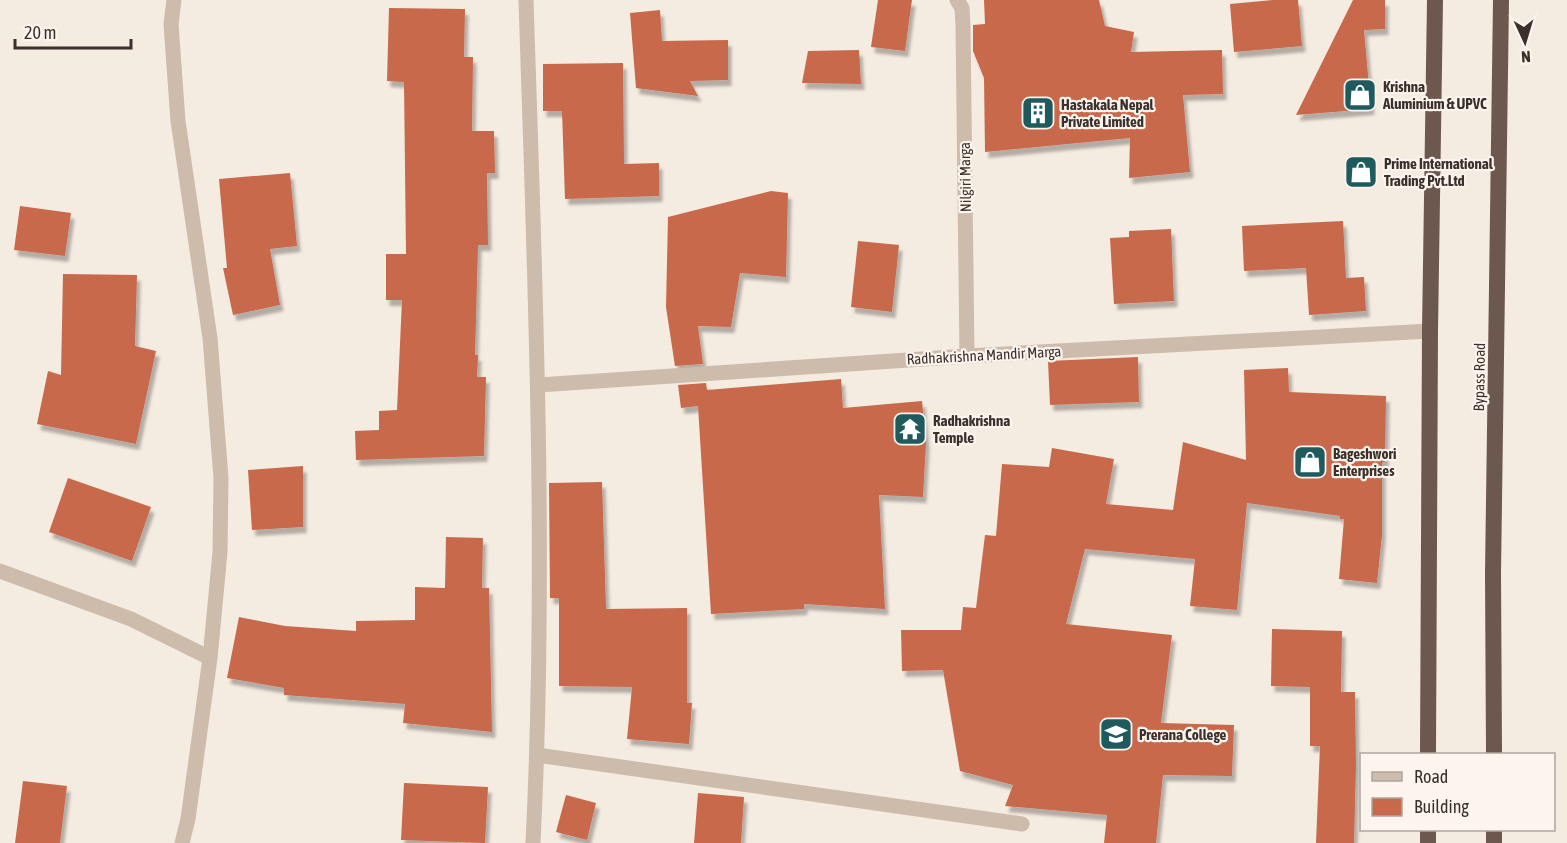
<svg xmlns="http://www.w3.org/2000/svg" width="1567" height="843" font-family="'Asap Condensed',sans-serif">
	<style>
		.building { fill: #c8694b; filter: url(#shadow) }
		.lines { fill: none; stroke-linecap: round; stroke-linejoin: round }
		.minor { stroke: #cdbbac; stroke-width: 15 }
		.trunk { stroke: #6c584f; stroke-width: 16 }
		.labels { text-anchor: middle; dominant-baseline: central; stroke-width: 4.5; stroke-linejoin: round; paint-order: stroke }
		.poi-label { font-size: 15px; font-weight: bold; fill: #3b302b; stroke: #fbf5ee; text-anchor: start }
		.street-label { font-size: 15px; fill: #3b302b; stroke: #fbf5ee }
	</style>
	<defs>
		<filter id="shadow"><feDropShadow dx="3.5" dy="6" stdDeviation="1.5" flood-color="#0004"/></filter>
	</defs>
	<rect width="100%" height="100%" fill="#f4ebe1"/>
	<!-- building -->
	<path class="building" d="M878,0h34l-7,51 -34,-4z
		M984,0h115l6,26 29,6 -3,20 91,-2 1,44 -40,1 7,77 -61,6 1,-40 -145,14 -1,-74 -11,-27v-26l12,-1z
		M1273,0h25l4,46 -68,6 -4,-48z
		M1353,0h32v29l-21,1 7,79 -75,6z
		M389,8l76,1 -1,48h9l-1,74h22l1,42h-8l1,72h-10l-3,110h3l-1,22h9l-2,79 -128,4 -1,-29 24,-1v-19l18,-1 5,-110h-16v-46h20l-2,-172 -17,-1z
		M660,10l2,31 66,-1v40l-38,1 8,15 -62,-8 -6,-75z
		M859,50l2,34 -59,-1 6,-32z
		M623,63l1,101 35,-1v33l-94,3 -3,-88h-19v-47z
		M290,173l7,73 -27,3 10,56 -47,10 -10,-47h4l-8,-89z
		M771,191l17,2 -2,84 -46,-4 -9,54 -33,-1 5,38 -28,2 -9,-59 2,-90z
		M20,206l51,7 -6,43 -51,-6z
		M1343,221l3,57 18,-1 2,34 -57,4 -3,-47 -62,3 -2,-45z
		M1171,229l3,72 -60,3 -4,-66 19,-1v-6z
		M858,241l41,4 -7,67 -41,-5z
		M63,274l74,1 -2,71 21,5 -20,93 -99,-20 11,-53 13,4z
		M1138,357l1,45 -89,3 -2,-44z
		M1288,368l1,24 97,4 -1,66h-3v73l-5,48 -38,-4 5,-60h-4v-3l-93,-13 -10,107 -47,-4 5,-47 -110,-10 -19,75 106,11 -11,88 73,2 -2,51 -69,-1 -7,68h-52l3,-28 -102,-9 8,-21 -53,-14 -17,-101 -41,1 -1,-41h60l2,-23 13,1 9,-73 11,1 6,-72 47,3 3,-19 62,11 -8,45 67,6 10,-68 63,18 -2,-90z
		M841,379l2,29 79,-7 4,42 -3,54 -44,-2 6,114 -81,-5v5l-93,5 -13,-208 -17,2 -3,-23 28,-2 1,7z
		M303,466v61l-51,3 -4,-60z
		M68,478l83,29 -19,54 -83,-29z
		M602,482l4,127 81,-1v95h5l-3,41 -62,-5 5,-52 -73,-1v-88h-9l-1,-115z
		M446,537l37,1 -1,50h7l3,144 -89,-9 2,-19 -121,-9v-7l-57,-10 12,-61 46,9 71,5v-10l59,-1v-33l30,1z
		M1272,629l70,2 -1,61h14l1,73 -2,78h-38l4,-97h-10v-59l-39,-1z
		M23,781l44,5 -7,57h-45z
		M404,783l84,4 -3,56 -84,-3z
		M698,793l46,4 -3,46h-47z
		M566,795l30,8 -9,37 -31,-8z"/>
	<g class="lines">
		<!-- minor -->
		<path class="minor" d="M174,0l-3,24 7,97 32,217 11,140 -1,74 -10,106 -22,161 -6,24
			M526,0c9,281 21,562 7,843
			M957,0l5,8 1,18 4,330
			M539,385l428,-29 463,-25
			M0,571l131,48 79,39
			M537,755l485,69"/>
		<!-- trunk -->
		<path class="trunk" d="M1428,754l2,-423 5,-331
			M1494,754l-1,-181 8,-573
			M1428,843v-13
			M1494,843v-13"/>
	</g>
	<!-- icons -->
	<defs>
		<g id="shop-square" transform="scale(1.725)"><rect x="-9" y="-9" width="18" height="18" rx="4" fill="#1f5a5e" stroke="#fbf5ee"/><path d="M-5-2.5h2.3a2.7 3.5 0 0 1 5.4 0H5L5.5 6h-11ZM-1.5-2.5h3a1.5 2.3 0 0 0-3 0Z" fill="#fff"/></g>
		<g id="building-square" transform="scale(1.725)"><rect x="-9" y="-9" width="18" height="18" rx="4" fill="#1f5a5e" stroke="#fbf5ee"/><path d="M-4-6H4V6H1V3H-1V6H-4ZM-2.5-4.3h1.7v1.8h-1.7ZM.8-4.3h1.7v1.8H.8ZM-2.5-1h1.7V.8h-1.7ZM.8-1h1.7V.8H.8Z" fill="#fff"/></g>
		<g id="temple-square" transform="scale(1.725)"><rect x="-9" y="-9" width="18" height="18" rx="4" fill="#1f5a5e" stroke="#fbf5ee"/><path d="M0-6L5-2H3V0L6.5 2.5H4V6H1.5V3h-3V6H-4V2.5H-6.5L-3 0V-2H-5Z" fill="#fff"/></g>
		<g id="university-square" transform="scale(1.725)"><rect x="-9" y="-9" width="18" height="18" rx="4" fill="#1f5a5e" stroke="#fbf5ee"/><path d="M0-5L7-2L0 1L-7-2ZM-4 1L0 2.5L4 1V4Q0 6-4 4Z" fill="#fff"/></g>
	</defs>
	<g fill-rule="evenodd">
		<use href="#shop-square" x="1360" y="95"/>
		<use href="#building-square" x="1038" y="113"/>
		<use href="#shop-square" x="1361" y="172"/>
		<use href="#temple-square" x="910" y="429"/>
		<use href="#shop-square" x="1310" y="462"/>
		<use href="#university-square" x="1116" y="734"/>
	</g>
	<g class="labels">
		<!-- poi labels -->
		<g class="poi-label">
			<text x="1383" y="86">Krishna<tspan x="1383" dy="17">Aluminium &amp; UPVC</tspan></text>
			<text x="1061" y="104">Hastakala Nepal<tspan x="1061" dy="17">Private Limited</tspan></text>
			<text x="1384" y="163">Prime International<tspan x="1384" dy="17">Trading Pvt.Ltd</tspan></text>
			<text x="933" y="420">Radhakrishna<tspan x="933" dy="17">Temple</tspan></text>
			<text x="1333" y="453">Bageshwori<tspan x="1333" dy="17">Enterprises</tspan></text>
			<text x="1139" y="734">Prerana College</text>
		</g>
		<!-- street labels -->
		<g class="street-label">
			<text transform="translate(965 177) rotate(-91)">Nilgiri Marga</text>
			<text transform="translate(984 355) rotate(-3)">Radhakrishna Mandir Marga</text>
			<text transform="translate(1479 377) rotate(-89)">Bypass Road</text>
		</g>
	</g>
	<!-- legend -->
	<rect x="1360" y="753" width="195" height="78" fill="#fbf5ee" stroke="#aea6a0" stroke-width="1.5"/>
	<rect x="1372" y="772" width="30" height="9" fill="#cdbbac" stroke="#aea6a0" stroke-width="1.5"/>
	<text x="1414" y="783" font-size="18" fill="#3b302b">Road</text>
	<rect x="1372" y="798" width="30" height="18" fill="#c8694b" stroke="#aea6a0" stroke-width="1.5"/>
	<text x="1414" y="813" font-size="18" fill="#3b302b">Building</text>
	<!-- north arrow -->
	<g transform="translate(1525 42) rotate(176)" stroke="#fbf5ee" stroke-width="4.5" paint-order="stroke">
	<path d="M0-4.5L10 22L0 15L-10 22Z" fill="#3b302b"/>
	<text y="-9" font-size="16" font-weight="bold" text-anchor="middle" fill="#3b302b">N</text>
	</g>
	<!-- scale -->
	<path d="M15 39v9h116v-9" fill="none" stroke="#3b302b" stroke-width="3"/>
	<text x="24" y="39" font-size="18" fill="#3b302b" stroke="#fbf5ee" stroke-width="4.5" paint-order="stroke">20 m</text>
</svg>
